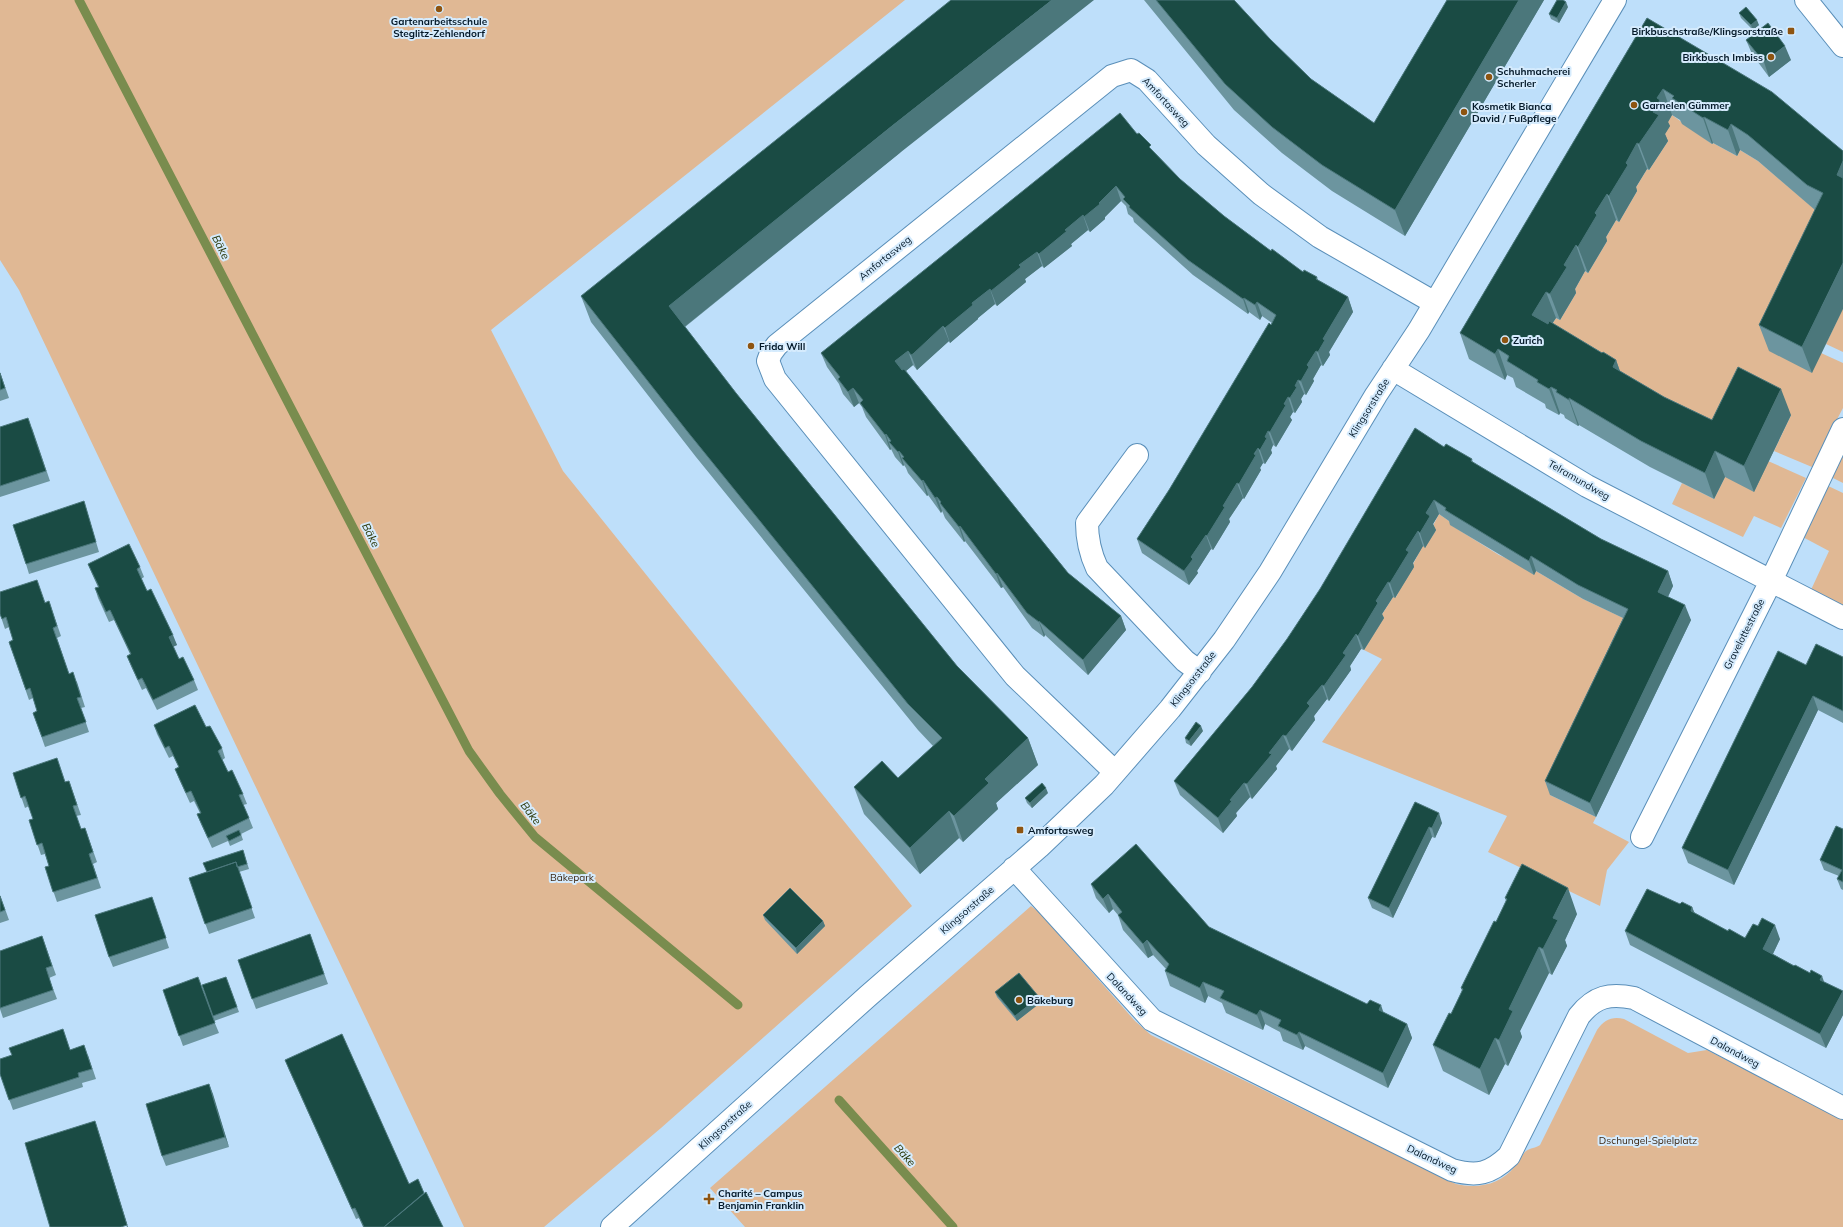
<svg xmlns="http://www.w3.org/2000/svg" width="1843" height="1227" font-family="Mulish,sans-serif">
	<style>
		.green { fill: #e0b894 }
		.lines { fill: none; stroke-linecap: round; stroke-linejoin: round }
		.stream { stroke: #798c4e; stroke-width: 9 }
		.minor-casing { stroke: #5a8fb9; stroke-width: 24 }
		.minor { stroke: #fff; stroke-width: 22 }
		.wall { fill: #6c959f }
		.shaded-wall { fill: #4b777b }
		.building { fill: #1a4b44; stroke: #4b777b }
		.poi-dot { fill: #8e5410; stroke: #d5ebfd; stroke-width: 1.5 }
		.labels { text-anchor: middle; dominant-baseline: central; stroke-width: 4; stroke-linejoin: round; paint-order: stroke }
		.poi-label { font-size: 10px; font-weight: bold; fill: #041929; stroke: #d5ebfd; text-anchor: start }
		.street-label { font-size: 10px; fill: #041929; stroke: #d5ebfd }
		.park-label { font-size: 10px; fill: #3b2510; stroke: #d5ebfd }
		.water-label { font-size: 11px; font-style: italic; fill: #263201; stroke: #d5ebfd }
	</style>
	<rect width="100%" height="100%" fill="#bedffa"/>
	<!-- green -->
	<path class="green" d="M0,0h905l-414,330 72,141 349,435 -251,222 -117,99h-80l-92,-196 -353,-741 -19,-30z
		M1672,115l40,29 1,-1 24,13 3,-6 18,11 59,50 -6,162 10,-20 22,10v45l-31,59 -38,-16 17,-36 -69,32 -181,-106 15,-23 4,2 16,-27 -2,-2 11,-20 3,2 19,-32 -2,-2 11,-19 3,2 18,-31 -2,-2 12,-20 2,1 19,-29 -5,-3 3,-14z
		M1843,308v44l-17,-8z
		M1843,448v35l-14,-7z
		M1768,461l38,17 -25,50 -27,-12 -11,21 -71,-33 10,-21 32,16 11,-22z
		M1824,484l19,9v115l-33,-16 19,-41 -30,-16z
		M1439,514l13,9 -1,2 48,30 37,16 47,28 51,24 -84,172 46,22 -3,6 36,19 -22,28 -7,36 -112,-54 19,-36 -185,-74 60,-83 -18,-9 19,-32 -2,-2 12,-19h3z
		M1031,906l8,6 96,109 16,14 305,149c21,5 45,1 59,-18 4,-4 6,-11 11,-15 4,-3 10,-3 14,-6l57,-115c7,-10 15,-14 27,-11l64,34 19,-3 136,70v107h-1098l-35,-39z"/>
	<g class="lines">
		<!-- stream -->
		<path class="stream" d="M79,0l390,751 31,43 35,43 203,168
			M839,1100l114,127"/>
		<!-- minor casing -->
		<g class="minor-casing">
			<path id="minor" d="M1806,0l37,46
				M1393,369l194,117 256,132
				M1137,455l-50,68c0,17 3,30 10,45l88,93 15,11
				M1115,772l-100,-96 -240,-297 -7,-18 3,-8 6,-8 335,-269 19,-6 16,10 59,65 55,49 59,43 115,66
				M1642,837l129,-256 72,-152
				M1014,868l138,152 300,150c25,7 38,4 57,-14l70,-140c16,-20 31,-23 55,-18l209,110
				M612,1227l256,-231 171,-149 65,-62 66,-76 54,-69 46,-68 106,-177 43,-65 32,-54 164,-276"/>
		</g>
		<!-- minor -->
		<use href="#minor" class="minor"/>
	</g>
	<!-- wall -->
	<path class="wall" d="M1144,0h90l36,39 41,40 63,44 73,-123h97l-139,236 -73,-45 -50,-38 -48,-43z
		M1568,7l-9,16 -8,-4 -2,-5z
		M1739,13l20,12 -6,5 -12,-12z
		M1647,18l196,133 -31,222 -43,-22 -10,-26 56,-115 -57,-49 -18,-11 -3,6 -24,-13 -1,1 -30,-20 -2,-4 -8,-5 -4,7 2,4 -5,8 3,7 -19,29 -2,-1 -11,18 1,4 -18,31 -3,-2 -10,17 1,4 -19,32 -3,-2 -10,18 1,4 -16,27 -4,-2 -4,5 50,30 14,7 4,11 44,26 48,23 79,-5 -37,77 -29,-15 -11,22 -64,-32 -71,-42 -1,1 -13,-8 -1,-3 -4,-2 -1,2 -13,-7 -1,-4 -29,-17 -3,-9 -6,-3 -2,5 -36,-21 -9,-26z
		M1746,40l45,20 -22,17 -17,-23z
		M1137,134l43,45 44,37 47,35 32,21 14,5 1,3 30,17 5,15 -24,40 1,3 -7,11 -2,-1 -8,14 1,2 -8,14 -2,-1 -3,5 1,3 -7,11 -2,-1 -3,5 2,3 -16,27 -3,-2 -2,5 1,3 -7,11 -2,-1 -3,5 1,2 -17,29 -1,-1 -14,21 1,3 -17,28 -2,-1 -14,22 1,2 -9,12 -47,-32 -5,-14 32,-49 103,-167 -10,-7 -2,4 -11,-8 -1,2 -55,-39 -59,-53 -1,-4 -5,-4 -2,-8 -5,-5 -16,16v2l-15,13 -2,-2 -17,14 1,2 -28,22 -2,-2 -17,13 1,3 -29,24 -2,-2 -17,14v1l-28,24 -1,-2 -31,28 -1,1 -4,-5 -7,6 162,202 53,43 5,14 -38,45 -43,-40 -1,2 -12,-9 -29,-41 -2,1 -36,-47 -1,1 -19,-24 -2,-5 -1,-2 -1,2 -13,-18 -1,1 -19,-23 -2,-5 -2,-3 -1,1 -8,-9 -4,-8 -1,1 -24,-33 -4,-10 -3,-4 -5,4 -11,-13 -4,-10 -12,-17 -6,-14z
		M901,152l-216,175 51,66 221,273 71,72 10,27 -42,38 2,6 -35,33 -4,-4 -39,36 -56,-60 -10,-27 44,-9 35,-32 -15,-16 -222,-273 -105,-135 -10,-26z
		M0,372l9,26 -9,3z
		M0,427l32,1 18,53 -50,16z
		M1444,447l28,12 1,4 128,76 67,32 5,15 -5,11 23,23 -95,197 -46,-22 -5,-14 78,-163 -40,-19 -47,-28 -2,4 -84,-50 -1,-4 -10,-7 -6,10 3,6 -1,2 -10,16 -2,-2 -10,17 1,4 -19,31 -2,-1 -11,17 2,4 -20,32 -3,-1 -11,17 1,4 -22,31 -2,-2 -13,17 1,4 -23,31 -3,-2 -13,17 1,3 -25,30 -2,-2 -14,16 1,3 -14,17 -43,-38 -6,-14 78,-94z
		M84,501l15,51 -70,22 -3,-10z
		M88,564l52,3 4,10 -3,2 6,12 30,54 -4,2 6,12 15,21 4,10 -41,20 -11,-22 -4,2 -11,-24 -4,-10 3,-2 -16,-34 -5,2 -11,-24 -3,-10 3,-1 -6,-13z
		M49,601l12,35 -4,2 12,36 8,8 8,25 -4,1 8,24 -44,15 -12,-34 4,-2 -4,-13 -4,2 -20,-58 4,-2 -4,-13 -4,2 -5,-15z
		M1843,657v66l-25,-13 -84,175 -46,-22 -6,-15 124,-183z
		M154,725l52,2 16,21 3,10 -3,2 6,12 15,22 4,10 -4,1 6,13 4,10 -12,6 2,6 -13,6 -2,-5 -16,7 -11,-24 -4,-10 3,-1 -6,-12 -4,2 -11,-24 -4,-10 4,-1 -6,-12 -4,2 -12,-24z
		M1203,731l-12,15 -5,-3 -1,-5z
		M13,773l52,9 4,-1 12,34 -5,1 5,13 4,-1 12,34 -4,2 8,24 -44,14 -12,-35 4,-1 -4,-12 -4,1 -12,-35 4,-1 -4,-13 -4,2z
		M1048,793l-16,15 -5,-5 -2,-5z
		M1415,802l27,21 -7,15 -3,-1 -39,81 -21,-10 -4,-10z
		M1843,829v61l-2,-1 -4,-10 2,-3 -15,-6 -4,-10z
		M243,850l6,19 -10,3 16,46 -46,16 -20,-56 18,-6z
		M1091,884l118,43 198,97 5,14 -24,50 -83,-42 -2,4 -20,-9 -3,-9 -15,-8 -2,6 -37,-17 -4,-10 -14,-7 -3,7 -35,-17 -5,-15 1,-2 -13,-14 -5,3 -25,-28 -5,-15 -5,-6 -4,4 -13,-15z
		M0,895l9,25 -9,3z
		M152,897l17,51 -56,19 -4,-10z
		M1505,898l72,16 -12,26 2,6 -15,29 -3,-2 -29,58 2,6 -14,29 -3,-2 -16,31 -46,-24 -10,-26 18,-31 11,-23 -1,-3 35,-66 10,-21z
		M1692,907l3,7 33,17 17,7 35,1 -7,15 51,28 19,11v22l-17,33 -196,-103 -5,-14z
		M763,915l60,6 2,5 -28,28 -32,-34z
		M310,934l18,50 -72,25 -18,-49z
		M42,936l14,39 -7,3 8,21 -54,19 -3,-9v-58z
		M226,977l13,35 -25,9 5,12 -36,13 -20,-56 42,6z
		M995,992l45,11 -23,18 -20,-24z
		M70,1050l18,5 8,24 -14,4 1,4 -70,23 -13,-36z
		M285,1060l124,124 15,9 19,34h-80l-4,-9 -3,1 -67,-149z
		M209,1084l20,63 -63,19 -4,-10z"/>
	<!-- shaded-wall -->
	<path class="shaded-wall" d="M1052,0h42l-193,152 -223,180 -9,-26 223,-180z
		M1519,0h25l-139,236 -10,-26z
		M1566,2l2,5 -9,16 -2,-5z
		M1757,20l2,5 -6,5 -2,-5z
		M1785,46l6,14 -22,17 -5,-15z
		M1663,89l9,26 -4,7 2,4 -5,8 3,7 -19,29 -10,-26 14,-32 4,-14z
		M1704,117l9,26 -1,1 -9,-26z
		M1731,124l9,26 -3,6 -9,-26z
		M1637,143l10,26 -11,18 1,4 -18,31 -10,-26 17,-33z
		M1843,161v31l-6,-17z
		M1116,186l5,15 -16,16v2l-15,13 -6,-15z
		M1607,194l9,26 -10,17 1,4 -19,32 -10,-26 17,-34z
		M1083,215l5,15 -17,14 1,2 -28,22 -5,-14 26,-24z
		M1576,245l9,26 -10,18 1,4 -16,27 -10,-26 14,-29z
		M1037,252l5,14 -17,13 1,3 -29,24 -6,-15 28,-26z
		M1843,263v46l-31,64 -10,-26z
		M990,289l5,15 -17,14v1l-28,24 -5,-15 27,-25z
		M1546,292l10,26 -15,23 -9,-26z
		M1348,297l5,15 -24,40 1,3 -7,11 -5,-14 5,-13z
		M1244,298l5,14 -1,2 -5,-15z
		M1257,302l5,14 -2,4 -5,-15z
		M943,326l6,15 -32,29 -6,-15z
		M1498,349l9,26 -2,5 -10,-26z
		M908,351l5,14 -13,11 -5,-15z
		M1316,351l5,14 -8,14 1,2 -8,14 -5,-14 6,-16z
		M1616,360l9,26 -12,-19z
		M1298,380l6,14 -3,5 1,3 -7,11 -5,-15 5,-12z
		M1551,387l9,26 -1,2 -10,-26z
		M853,388l6,15 -5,4 -6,-15z
		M1781,389l10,26 -37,77 -10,-26z
		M1288,397l5,15 -3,5 2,3 -16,27 -6,-15z
		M1569,398l10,27 -1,1 -9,-26z
		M1268,431l5,14 -2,5 1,3 -7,11 -5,-14 5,-13z
		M886,434l5,15 -1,1 -5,-15z
		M1258,448l5,15 -3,5 1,2 -17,29 -5,-15z
		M899,451l5,14 -1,1 -5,-14z
		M1715,451l10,26 -11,22 -9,-26z
		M923,480l5,15 -1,1 -5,-15z
		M1237,483l6,15 -14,21 1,3 -17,28 -6,-14 16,-30z
		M937,497l5,14 -1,2 -6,-15z
		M1434,500l5,14 -6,10 3,6 -11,18 -5,-15 6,-20z
		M960,526l5,15 -1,1 -5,-15z
		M1418,531l5,15 -10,17 1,4 -19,31 -5,-15 16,-33z
		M1206,535l5,14 -14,22 1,2 -9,12 -5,-14 7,-14z
		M1531,556l5,15 -2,4 -5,-14z
		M1668,571l5,15 -10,21 -5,-15z
		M997,573l6,14 -2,1 -5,-14z
		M1388,582l5,15 -11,17 2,4 -20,32 -6,-14 18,-35z
		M1685,605l6,15 -95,197 -6,-14z
		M1121,616l5,14 -38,45 -5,-15z
		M1039,621l6,14 -1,2 -5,-15z
		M1356,634l5,15 -11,17 1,4 -22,31 -5,-15 19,-33z
		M173,635l4,10 -5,2 -3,-10z
		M1322,685l5,14 -13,17 1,4 -23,31 -6,-15 21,-33z
		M1813,696l5,14 -84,175 -6,-15z
		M1201,726l2,5 -12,15 -2,-5z
		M1283,735l6,14 -13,17 1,3 -25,30 -5,-15 22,-31z
		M1028,738l10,27 -42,38 2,6 -35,33 -9,-26 31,-37z
		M1244,783l6,14 -14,16 1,3 -14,17 -5,-15 12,-18z
		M1046,788l2,5 -16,15 -2,-5z
		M949,811l10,27 -39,36 -10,-26z
		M1439,813l3,10 -7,15 -3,-10z
		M1429,827l3,10 -39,81 -4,-10z
		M1568,888l9,26 -12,26 2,6 -15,29 -9,-26 10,-31z
		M1108,894l5,15 -4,4 -6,-14z
		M1692,907l6,15 -7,-11z
		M823,921l2,5 -28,28 -1,-6z
		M1775,925l5,14 -12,25 -5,-15z
		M1147,940l6,15 -5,3 -5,-14z
		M1539,947l10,26 -29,58 2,6 -14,29 -9,-26 10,-31z
		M1822,976l5,14 -7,-10z
		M1203,982l5,14 -3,7 -5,-15z
		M1843,991v24l-17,33 -6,-14z
		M1039,997l1,6 -23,18 -2,-5z
		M1381,1005l5,15 -7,-10z
		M1260,1010l5,14 -2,6 -6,-15z
		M1407,1024l5,14 -24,50 -5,-15z
		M1299,1032l6,14 -2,4 -6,-15z
		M1495,1038l10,26 -16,31 -9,-26z
		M209,1084l4,10 16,53 -4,-10z
		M95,1121l5,15 28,91h-1z"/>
	<!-- building -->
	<path class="building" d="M951,0h101l-160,126 -223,180 67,87 221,273 71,72 -43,41 4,4 -35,33 -5,-5 -39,37 -56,-61 28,-26 16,17 44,-40 -34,-34 -221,-273 -106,-135z
		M1156,0h78l36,39 41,40 63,44 73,-123h72l-124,210 -73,-45 -50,-38 -47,-43z
		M1557,0h6l3,2 -9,16 -8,-4z
		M1746,7l11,13 -6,5 -12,-12z
		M1647,18l125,74 71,59v10l-6,14 6,3v85l-41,84 -43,-22 64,-132 -16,-8 -59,-50 -17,-11 -3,6 -24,-13 -1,1 -31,-20 2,-2 -11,-7 -6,9 3,2 -7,12 6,3 -20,29 -2,-1 -11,20 2,2 -19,31 -2,-2 -12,19 2,2 -19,32 -2,-2 -12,20 3,2 -17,27 -4,-2 -14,23 16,9 1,-3 53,32 1,-1 13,8 -3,7 51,30 48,23 26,-53 43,22 -37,77 -29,-15 -10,22 -64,-32 -72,-43v2l-13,-8 1,-2 -6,-3 -2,2 -12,-7 1,-2 -31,-19 2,-5 -11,-7 -3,5 -35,-21z
		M1768,23l17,23 -21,16 -18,-22z
		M1120,113l17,21 2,-1 12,12 -2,2 31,32 44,37 47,35 1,-2 31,23 1,-2 13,7 -1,2 32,18 -25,42 2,1 -7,12 -2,-1 -9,14 2,2 -8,14 -3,-1 -3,6 2,1 -7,11 -2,-1 -4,7 2,1 -16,27 -2,-1 -3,6 2,1 -7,12 -2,-2 -4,6 2,1 -17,29 -2,-1 -14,23 2,1 -18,29 -1,-1 -15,22 2,2 -9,12 -47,-32 32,-49 100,-167 2,2 5,-10 -19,-13 -2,3 -11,-7 -1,1 -55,-39 -59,-53 1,-1 -7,-7 2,-2 -9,-11 -17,17 1,1 -16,13 -1,-2 -18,15 2,1 -28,23 -2,-2 -18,13 2,2 -30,24 -1,-2 -18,14 1,2 -28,23 -2,-2 -30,28 -2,1 -3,-4 -13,10 7,9 2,-1 164,204 53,43 -38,44 -44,-39v1l-12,-9 -30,-40 -1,1 -36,-48 -1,1 -19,-24 1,-1 -4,-5 -2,1 -12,-18 -1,1 -20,-23 2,-1 -5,-6 -1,1 -9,-10 2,-1 -5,-7 -1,1 -25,-32 3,-3 -10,-12 -5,4 -10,-13 2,-2 -19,-24z
		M0,373l5,15 -5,2z
		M28,418l18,53 -46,15v-59z
		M1415,428l29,19 2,-3 26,15 -1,2 130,78 67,32 -10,21 27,13 -95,198 -45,-22 83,-172 -50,-24 -47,-29 -2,5 -84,-51 1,-2 -12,-8 -8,13 4,3 -1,2 -9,15 -2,-2 -12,19 3,2 -19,31 -2,-1 -12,19 2,2 -20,33 -2,-2 -13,19 3,2 -22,31 -2,-1 -15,18 3,3 -24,30 -3,-1 -14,18 3,1 -25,30 -3,-1 -14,17 2,1 -14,17 -44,-37 78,-94 35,-48 33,-50z
		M84,501l12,41 -70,22 -13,-39z
		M129,544l11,23 -3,2 10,22 4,-2 22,46 -4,2 10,22 4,-2 11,23 -41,20 -11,-22 -4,2 -11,-24 4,-2 -21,-44 -4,2 -11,-24 4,-1 -11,-23z
		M37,580l8,23 4,-2 8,25 -4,2 16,46 4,-2 8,25 -4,1 9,24 -44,15 -9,-24 4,-2 -7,-23 -4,2 -17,-48 4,-2 -7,-23 -4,2 -2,-5v-22z
		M1816,644l27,13v54l-30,-15 -85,174 -46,-22 96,-197 28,14z
		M195,705l11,22 4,-1 12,22 -4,3 10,21 4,-2 11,24 -4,1 10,23 -41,20 -11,-24 4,-1 -10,-22 -5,2 -11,-24 4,-2 -10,-21 -4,2 -11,-23z
		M1196,722l5,4 -12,15 -4,-3z
		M57,758l8,24 4,-1 8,24 -4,1 8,23 4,-1 8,24 -4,2 8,24 -44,14 -8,-25 4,-1 -7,-23 -5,2 -8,-25 4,-1 -8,-23 -4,2 -8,-25z
		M1042,783l4,5 -16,15 -5,-5z
		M1415,802l24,11 -7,15 -3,-1 -40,81 -21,-10z
		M1836,826l7,3v53l-6,-3 5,-9 -22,-10z
		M239,830l2,5 -12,6 -3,-5z
		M1136,844l73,83 158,77 3,-4 11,5 -2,5 28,14 -24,49 -84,-41 -2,3 -19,-9 3,-6 -21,-10 -3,5 -37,-17 4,-7 -21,-9 -3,6 -35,-17 4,-7 -22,-24 -4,4 -25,-29 4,-3 -14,-18 -5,5 -12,-15z
		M243,850l4,14 -10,3 -1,-5 -29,10 -4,-9z
		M236,862l16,46 -47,16 -16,-46z
		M1522,864l46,24 -15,30 5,2 -15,29 -4,-2 -30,62 4,2 -14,29 -4,-2 -15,31 -47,-24 16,-32 2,1 12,-25 -2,-1 33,-67 2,1 11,-23 -2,-1z
		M790,888l33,33 -27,27 -33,-33z
		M1647,889l33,15 2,-2 10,5 -1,4 37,20 1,-2 16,9 8,-14 5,2 4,-8 13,7 -12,24 31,17 1,-1 15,8 1,-3 11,6 -2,4 23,11 -23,43 -195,-103z
		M0,896l5,14 -5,2z
		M152,897l14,41 -57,19 -14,-42z
		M310,934l14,40 -72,25 -14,-39z
		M42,936l10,30 -6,2 7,22 -53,18v-57z
		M1019,973l20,24 -24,19 -20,-24z
		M198,977l17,46 -36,13 -16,-46z
		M226,977l11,30 -24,9 -11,-31z
		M63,1029l7,21 14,-5 8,24 -14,4 1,4 -70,23 -9,-26v-15l12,-4 -3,-7z
		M342,1034l67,150 9,-5 6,14 -40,34h-20l-9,-19 -3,1 -67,-149z
		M209,1084l16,53 -63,19 -16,-52z
		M95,1121l32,104 -6,2h-71l-25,-84z
		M426,1192l17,35h-59z"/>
	<!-- markers -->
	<g class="poi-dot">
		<circle cx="439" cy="9" r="4"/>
		<rect x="1787" y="27" width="8" height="8" rx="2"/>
		<circle cx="1771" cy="57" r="4"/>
		<circle cx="1489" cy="77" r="4"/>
		<circle cx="1634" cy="105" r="4"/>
		<circle cx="1464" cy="112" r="4"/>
		<circle cx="1505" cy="340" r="4"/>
		<circle cx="751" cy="346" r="4"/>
		<rect x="1016" y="826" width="8" height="8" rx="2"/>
		<circle cx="1019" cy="1000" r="4"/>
		<path d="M707 1193h4v4h4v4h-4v4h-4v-4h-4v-4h4z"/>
	</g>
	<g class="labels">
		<!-- poi labels -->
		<g class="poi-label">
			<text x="439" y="21" text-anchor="middle">Gartenarbeitsschule<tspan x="439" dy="12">Steglitz-Zehlendorf</tspan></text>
			<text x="1783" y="31" text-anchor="end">Birkbuschstraße/Klingsorstraße</text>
			<text x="1763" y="57" text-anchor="end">Birkbusch Imbiss</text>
			<text x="1497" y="71">Schuhmacherei<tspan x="1497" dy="12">Scherler</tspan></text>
			<text x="1642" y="105">Garnelen Gümmer</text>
			<text x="1472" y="106">Kosmetik Bianca<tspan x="1472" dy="12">David / Fußpflege</tspan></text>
			<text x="1513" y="340">Zurich</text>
			<text x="759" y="346">Frida Will</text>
			<text x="1028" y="830">Amfortasweg</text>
			<text x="1027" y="1000">Bäkeburg</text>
			<text x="718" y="1193">Charité – Campus<tspan x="718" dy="12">Benjamin Franklin</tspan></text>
		</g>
		<!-- street labels -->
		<g class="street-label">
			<text transform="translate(1166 102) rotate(47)">Amfortasweg</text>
			<text transform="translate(885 258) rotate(-39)">Amfortasweg</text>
			<text transform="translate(1369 408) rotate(-58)">Klingsorstraße</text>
			<text transform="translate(1579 480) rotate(30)">Telramundweg</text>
			<text transform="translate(1744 634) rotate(-63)">Gravelottestraße</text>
			<text transform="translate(1193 679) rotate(-52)">Klingsorstraße</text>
			<text transform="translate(967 910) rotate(-41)">Klingsorstraße</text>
			<text transform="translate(1127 994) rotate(47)">Dalandweg</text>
			<text transform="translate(1735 1052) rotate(28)">Dalandweg</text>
			<text transform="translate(725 1125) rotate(-42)">Klingsorstraße</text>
			<text transform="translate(1432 1159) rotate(25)">Dalandweg</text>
		</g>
		<!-- park labels -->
		<g class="park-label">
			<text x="572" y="877">Bäkepark</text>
			<text x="1648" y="1140">Dschungel-Spielplatz</text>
		</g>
		<!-- water labels -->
		<g class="water-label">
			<text transform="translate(221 247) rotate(63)">Bäke</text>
			<text transform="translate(371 535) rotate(63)">Bäke</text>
			<text transform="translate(531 813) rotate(53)">Bäke</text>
			<text transform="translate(905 1155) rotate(48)">Bäke</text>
		</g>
	</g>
</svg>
